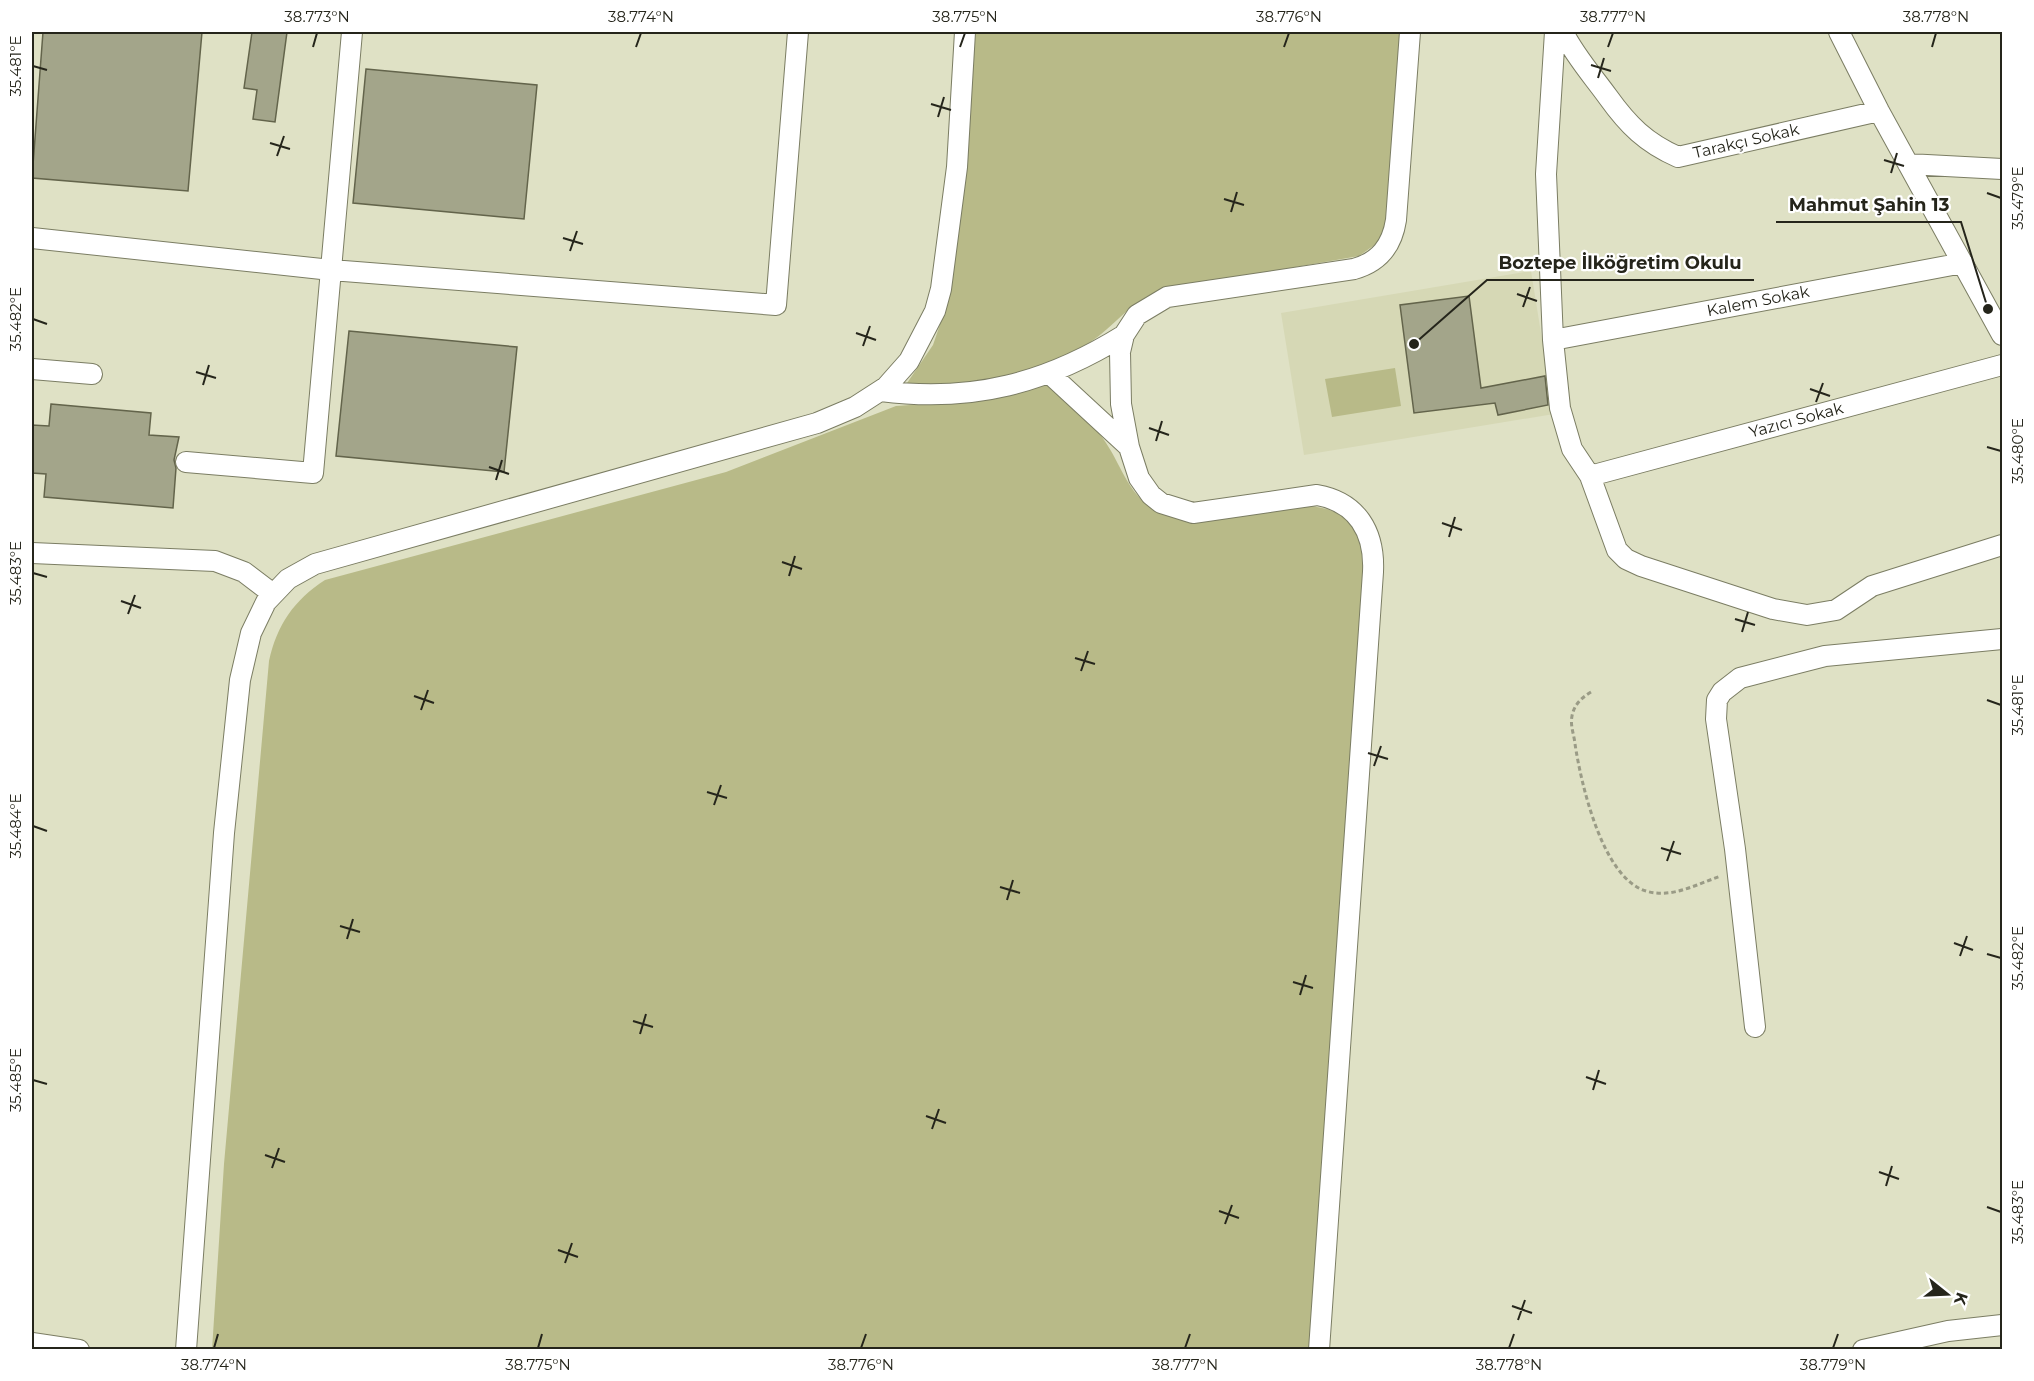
<svg xmlns="http://www.w3.org/2000/svg" width="2034" height="1381" font-family="Montserrat,sans-serif">
	<style>
		.built { fill: #d6d8b5 }
		.green { fill: #b8ba88 }
		.building { fill: #a3a58a; stroke: #63644b; stroke-width: 1.5 }
		.lines { fill: none; stroke-linecap: round; stroke-linejoin: round }
		.minor-casing { stroke: #7b7d63; stroke-width: 22 }
		.path { stroke: #9a9b86; stroke-width: 3; stroke-dasharray: 4.5 3; stroke-linecap: butt }
		.minor { stroke: #fff; stroke-width: 20 }
		.ticks { fill: none; stroke: #25251b; stroke-width: 2 }
		.labels { text-anchor: middle; dominant-baseline: central; stroke-width: 4.5; stroke-linejoin: round; paint-order: stroke }
		.street-label { font-size: 16px; fill: #25251b; stroke: #fff }
		.leader { fill: none; stroke: #25251b; stroke-width: 2 }
		.callout-dot { fill: #25251b; stroke: #fff; stroke-width: 2 }
		.callout-label { font-size: 18px; text-anchor: middle; font-weight: bold; fill: #25251b; stroke: #fff; stroke-width: 4.5; stroke-linejoin: round; paint-order: stroke }
		.neatline { fill: none; stroke: #25251b; stroke-width: 2 }
		.ticks-label { font-size: 15px; text-anchor: middle; fill: #25251b }
	</style>
	<rect width="100%" height="100%" fill="#dfe1c5"/>
	<!-- built -->
	<path class="built" d="M1531,271l23,143 -250,41 -23,-142z"/>
	<!-- green -->
	<path class="green" d="M975,32h428l-14,186 -9,23 -21,15 -201,35c-30,13 -43,35 -69,52 -54,36 -120,42 -184,43l28,-41 16,-47 19,-147z
		M1395,368l6,38 -69,11 -7,-38z
		M1045,384c22,14 41,32 57,53 24,33 26,68 73,81 14,3 27,0 41,-2 42,-5 113,-28 141,15 5,8 6,20 7,30l-53,788 -1099,1 12,-186 45,-503c8,-36 25,-61 56,-81l401,-108 170,-66 42,-3z"/>
	<!-- building -->
	<path class="building" d="M43,32h159l-14,159 -156,-13z
		M252,32h35l-12,90 -22,-3 4,-29 -13,-2z
		M366,69l171,16 -13,134 -171,-16z
		M1469,296l12,92 64,-12 3,29 -50,10 -3,-12 -81,10 -14,-108z
		M349,331l168,16 -13,125 -168,-16z
		M51,404l100,9 -2,22 30,2 -5,23 2,8 -3,40 -129,-11 2,-23 -14,-1v-48l17,1z"/>
	<g class="lines">
		<!-- minor casing -->
		<g class="minor-casing">
			<path id="minor" d="M1555,32l-9,142 7,166 7,68 12,41 18,27 27,74 9,9 15,7 132,43 34,6 29,-5 36,-24 130,-41
				M1563,32c12,24 29,43 45,65 20,28 38,46 70,60l201,-46
				M1839,32l40,79 123,224
				M1908,164l94,5
				M32,238l299,32 445,35 22,-273
				M1553,340l410,-77
				M32,369l60,5
				M1050,374l79,73
				M881,391c91,12 166,-8 243,-56
				M186,462l127,11 39,-441
				M1590,476l412,-111
				M32,553l183,8 29,11 29,22
				M1755,1027l-20,-178 -19,-130 1,-19 5,-8 18,-14 85,-22 177,-17
				M32,1343l47,7
				M186,1350l38,-517 16,-153 11,-47 15,-31 22,-23 27,-15 502,-141 38,-16 31,-20 23,-26 26,-50 6,-22 16,-122 8,-135
				M1319,1350l54,-778c2,-40 -16,-70 -56,-77l-124,18 -32,-10 -10,-8 -12,-17 -10,-31 -8,-43 -1,-52 4,-17 13,-20 30,-18 187,-28c25,-7 38,-23 42,-49l14,-188
				M1863,1350l85,-19 54,-6"/>
		</g>
		<!-- path -->
		<path class="path" d="M1591,692c-10,6 -17,13 -19,24 -2,10 2,18 3,28 6,39 27,134 71,147 25,8 51,-7 75,-15"/>
		<!-- minor -->
		<use href="#minor" class="minor"/>
	</g>
	<!-- ticks -->
	<path class="ticks" d="M313,47l4,-14M636,47l5,-14M960,47l5,-14M1284,47l5,-14M1608,47l5,-14M1932,47l4,-14M1591,65l20,6M33,66l14,4M1598,78l6,-20M931,104l20,6M938,117l6,-20M270,143l20,6M277,156l7,-20M1884,160l20,6M1891,173l6,-20M1987,193l14,5M1224,199l20,6M1231,212l6,-20M563,238l20,6M570,251l7,-20M1517,294l20,7M1523,307l7,-20M33,319l14,5M856,333l20,7M863,346l7,-20M196,372l20,6M203,385l6,-20M1810,389l20,7M1816,402l7,-19M1149,428l20,7M1156,441l6,-20M1987,447l14,4M489,467l20,7M496,480l6,-20M1442,523l20,7M1449,537l6,-20M782,562l20,7M33,573l14,4M789,576l6,-20M121,601l20,7M128,614l7,-19M1735,619l20,6M1742,632l6,-20M1075,658l20,6M1081,671l7,-20M414,696l20,7M1987,700l14,5M421,710l7,-20M1368,753l20,6M1374,766l7,-20M707,792l20,6M714,805l7,-20M33,826l14,5M1661,848l20,6M1667,861l7,-20M1000,887l20,6M1007,900l6,-20M340,926l20,6M347,939l6,-20M1954,943l19,7M1987,954l14,4M1960,956l7,-20M1293,982l20,6M1300,995l6,-20M633,1021l20,6M640,1034l6,-20M1586,1077l20,7M33,1080l14,4M1593,1090l6,-20M926,1116l20,7M932,1129l7,-20M265,1155l20,7M272,1168l7,-20M1879,1172l20,7M1886,1186l6,-20M1987,1207l14,5M1219,1211l20,7M1225,1224l7,-19M558,1250l20,7M565,1263l7,-20M1512,1306l20,7M1518,1320l7,-20M214,1348l4,-14M538,1348l4,-14M861,1348l5,-14M1185,1348l5,-14M1509,1348l5,-14M1833,1348l5,-14"/>
	<g class="labels">
		<!-- street labels -->
		<g class="street-label">
			<text transform="translate(1746 141) rotate(-13)">Tarakçı Sokak</text>
			<text transform="translate(1758 301) rotate(-11)">Kalem Sokak</text>
			<text transform="translate(1796 420) rotate(-15)">Yazıcı Sokak</text>
		</g>
	</g>
	<!-- callouts -->
	<path class="leader" d="M1988 309L1961 222H1776M1414 344L1487 280H1754"/>
	<g class="callout-dot">
		<circle cx="1988" cy="309" r="6"/>
		<circle cx="1414" cy="344" r="6"/>
	</g>
	<g class="callout-label">
		<text x="1869" y="211">Mahmut Şahin 13</text>
		<text x="1620" y="269">Boztepe İlköğretim Okulu</text>
	</g>
	<!-- border -->
	<rect width="2034" height="1381" fill="none" stroke="#ffffff" stroke-width="66"/>
	<!-- north arrow -->
	<g transform="translate(1947 1294) rotate(108)" stroke="#ffffff" stroke-width="4.5" paint-order="stroke">
	<path d="M0-4.5L10 22L0 15L-10 22Z" fill="#25251b"/>
	<text y="-9" font-size="16" font-weight="bold" text-anchor="middle" fill="#25251b">K</text>
	</g>
	<rect x="33" y="33" width="1968" height="1315" class="neatline"/>
	<g class="ticks-label">
		<text x="317" y="22">38.773°N</text>
		<text x="641" y="22">38.774°N</text>
		<text x="965" y="22">38.775°N</text>
		<text x="1289" y="22">38.776°N</text>
		<text x="1613" y="22">38.777°N</text>
		<text x="1936" y="22">38.778°N</text>
		<text transform="translate(16 66) rotate(-90)" y="5">35.481°E</text>
		<text transform="translate(2018 198) rotate(-90)" y="5">35.479°E</text>
		<text transform="translate(16 319) rotate(-90)" y="5">35.482°E</text>
		<text transform="translate(2018 451) rotate(-90)" y="5">35.480°E</text>
		<text transform="translate(16 573) rotate(-90)" y="5">35.483°E</text>
		<text transform="translate(2018 705) rotate(-90)" y="5">35.481°E</text>
		<text transform="translate(16 826) rotate(-90)" y="5">35.484°E</text>
		<text transform="translate(2018 958) rotate(-90)" y="5">35.482°E</text>
		<text transform="translate(16 1080) rotate(-90)" y="5">35.485°E</text>
		<text transform="translate(2018 1212) rotate(-90)" y="5">35.483°E</text>
		<text x="214" y="1370">38.774°N</text>
		<text x="538" y="1370">38.775°N</text>
		<text x="861" y="1370">38.776°N</text>
		<text x="1185" y="1370">38.777°N</text>
		<text x="1509" y="1370">38.778°N</text>
		<text x="1833" y="1370">38.779°N</text>
	</g>
</svg>
